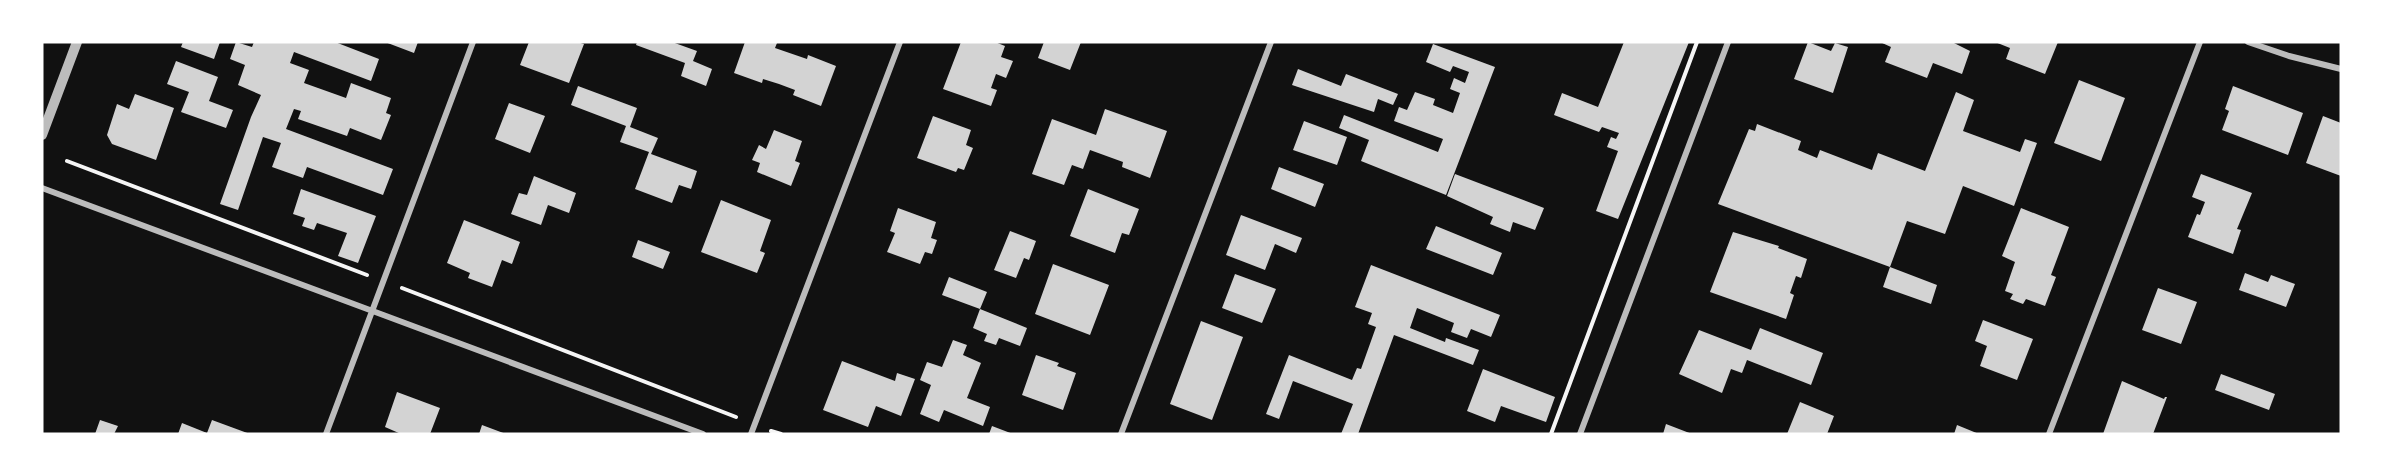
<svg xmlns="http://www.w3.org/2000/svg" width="2383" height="476" font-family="Roboto,sans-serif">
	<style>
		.building { fill: #d3d3d3 }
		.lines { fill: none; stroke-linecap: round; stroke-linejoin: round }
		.path { stroke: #f5f5f5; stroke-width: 4 }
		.minor { stroke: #bcbcbc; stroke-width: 6 }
		.tertiary { stroke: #bcbcbc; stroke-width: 10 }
	</style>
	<rect width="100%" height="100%" fill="#111"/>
	<!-- building -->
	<path class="building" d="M183,42h37l-6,17 -33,-12z
		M236,42l16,5 2,-5h81l44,17 -8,22 -77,-29 -4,11 19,7 -5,13 42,15 5,-15 40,15 -5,15 5,2 -10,25 -31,-12 -3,8 -49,-17 3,-8 -7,-2 -8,20 107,40 -10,26 -76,-28 -4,11 -31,-11 9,-24 -18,-6 -25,73 -18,-6 31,-87 10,-22 -23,-10 7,-20 -15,-6z
		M385,42h33l-4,11z
		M529,42h48l7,2 -15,39 -49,-18z
		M637,42h35l25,9 -4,10 19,8 -6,17 -25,-10 4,-13 -49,-18z
		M745,42h30l2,1 -2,5 32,11 1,-4 28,11 -15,40 -28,-11 2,-5 -16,-6 -16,-5 -1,4 -28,-10z
		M961,42h34l10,4 -4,11 12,4 -7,17 -10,-4 -5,14 6,2 -6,16 -48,-17z
		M1044,42h37l-11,28 -32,-12z
		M1624,42h65l-71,177 -22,-8 22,-60 -11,-4 4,-10 5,2 3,-6 -17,-6 -3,5 -45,-17 8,-22 36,14z
		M1808,42l23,9 4,-8 13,4 -15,46 -39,-14z
		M1880,42h72l18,9 -8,23 -29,-11 -6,15 -42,-16 6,-15z
		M1995,42h63l-13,32 -39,-15 4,-11z
		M1433,44l62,23 -49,128 -85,-34 8,-21 -30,-12 5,-13 94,37 5,-13 -49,-18 5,-14 8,3 8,-18 20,7 -2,6 20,8 7,-20 -10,-4 4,-11 11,5 4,-11 -16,-6 -3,6 -24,-10z
		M176,61l42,16 -9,24 24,9 -7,18 -45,-16 8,-20 -22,-8z
		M1298,69l43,17 5,-12 52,20 -5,11 -15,-6 -4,13 -82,-27z
		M2079,80l46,18 -24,63 -47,-18z
		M578,86l59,22 -7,19 28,11 -7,16 46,17 -6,18 -12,-4 -7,18 -37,-14 14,-37 -29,-10 6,-16 -55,-21z
		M2233,86l70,27 -15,42 -66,-25 7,-19 -4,-2z
		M1956,92l18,8 -11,31 57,21 5,-13 12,4 -23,63 -51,-20 -18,48 -38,-13 -17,46 -172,-63 31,-75 6,2 2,-7 44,17 -3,9 19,8 3,-8 52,20 6,-17 47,18z
		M135,94l39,14 -18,52 -44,-16 -5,-9 10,-31 12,5z
		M509,103l36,13 -15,37 -35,-14z
		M1105,109l62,22 -17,47 -28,-11 1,-5 -33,-12 -7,19 -11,-4 -8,20 -32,-11 20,-55 44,16z
		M933,116l38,14 -5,15 7,3 -9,22 -6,-2 -2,4 -39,-14z
		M2323,116l18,7v53l-35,-13z
		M1304,121l43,16 -10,28 -44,-15z
		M774,130l28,11 -7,20 5,2 -9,23 -34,-14 3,-9 -8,-3 7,-15 7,4z
		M1279,167l45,17 -9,23 -44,-18z
		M1455,174l89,34 -9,22 -22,-8 -3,10 -20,-8 3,-7 -46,-21z
		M2201,174l51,19 -15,36 4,1 -8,24 -45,-17 9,-23 3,1 5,-13 -13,-5z
		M534,176l42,17 -7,20 -21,-8 -7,20 -30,-11 8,-21 8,2z
		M301,189l75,27 -18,47 -20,-7 9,-23 -30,-10 -3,7 -12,-4 3,-8 -12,-4z
		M1088,189l51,20 -10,26 -7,-2 -7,20 -45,-17z
		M721,200l50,20 -11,31 5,2 -8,20 -56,-21z
		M898,208l38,14 -5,16 6,2 -5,14 -7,-2 -5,12 -33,-12 8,-19 -5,-2z
		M2021,208l48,19 -18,48 5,2 -11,29 -19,-7 -3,5 -13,-5 3,-5 -8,-3 10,-29 -13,-6z
		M1241,215l61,23 -6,15 -21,-9 -10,26 -39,-15z
		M464,220l56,22 -8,22 -10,-4 -10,27 -24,-9 2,-5 -23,-10z
		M1436,226l66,27 -9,22 -67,-26z
		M1010,231l26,10 -7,19 -5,-2 -8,20 -22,-8z
		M1733,232l46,14 -1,2 29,11 -6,19 -5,-2 -6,17 4,2 -8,24 -76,-27z
		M638,240l32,12 -7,17 -31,-12z
		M1053,264l56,21 -19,50 -55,-21z
		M1371,265l129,50 -9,22 -20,-8 -4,9 -16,-6 3,-9 -37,-15 -7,20 35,14 1,-4 33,12 -6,15 -79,-30 -36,99h-17l12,-30 -60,-23 -14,38 -13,-5 23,-59 63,25 5,-12 4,1 15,-42 -8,-3 4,-11 -17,-6z
		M1890,267l47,18 -6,19 -48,-17z
		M2245,273l23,9 3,-7 24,9 -9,23 -47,-17z
		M1235,274l41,15 -14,34 -40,-15z
		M949,277l38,15 -7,17 47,19 -7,18 -21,-8 -3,7 -12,-4 3,-7 -14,-6 7,-19 -38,-14z
		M2158,288l39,14 -16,42 -39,-14z
		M1983,320l50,19 -16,41 -37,-14 7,-20 -12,-5z
		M1201,321l42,16 -31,83 -42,-16z
		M1760,328l63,25 -12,32 -64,-25 -5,13 -11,-4 -9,24 -43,-19 20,-44 52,20z
		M953,340l14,5 -4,10 18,8 -14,35 23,9 -7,19 -39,-16 -5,12 -19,-8 11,-29 -11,-5 7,-18 15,5z
		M1036,355l23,8 -2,3 19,7 -13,37 -41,-15z
		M842,361l53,20 2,-8 18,6 -14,37 -25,-10 -8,21 -45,-17z
		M1483,369l72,28 -9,25 -45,-16 -6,16 -28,-11z
		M2221,374l54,20 -6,16 -54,-20z
		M2122,381l42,18 1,-2h2l-14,37h-50z
		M397,392l43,16 -10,26h-29l-16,-7z
		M1800,402l34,14 -7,18h-40z
		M100,420l18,6 -4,8h-19z
		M212,420l38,14h-72l4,-11 25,10z
		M1666,424l26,10h-29z
		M482,425l24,9h-27z
		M1957,425l22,9h-25z
		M992,426l21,8h-24z"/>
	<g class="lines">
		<!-- path -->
		<path class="path" d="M67,161l300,114
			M402,288l334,129
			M771,431l10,3
			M1551,434l146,-392"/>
		<!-- minor -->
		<path class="minor" d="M2248,42l41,14 52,13
			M42,188l661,246
			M326,434l147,-392
			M751,434l149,-392
			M1121,434l150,-392
			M1580,434l148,-392
			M2049,434l151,-392"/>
		<!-- tertiary -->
		<path class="tertiary" d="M42,135l35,-93"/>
	</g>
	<!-- border -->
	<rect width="2383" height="476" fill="none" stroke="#ffffff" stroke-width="87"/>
</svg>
